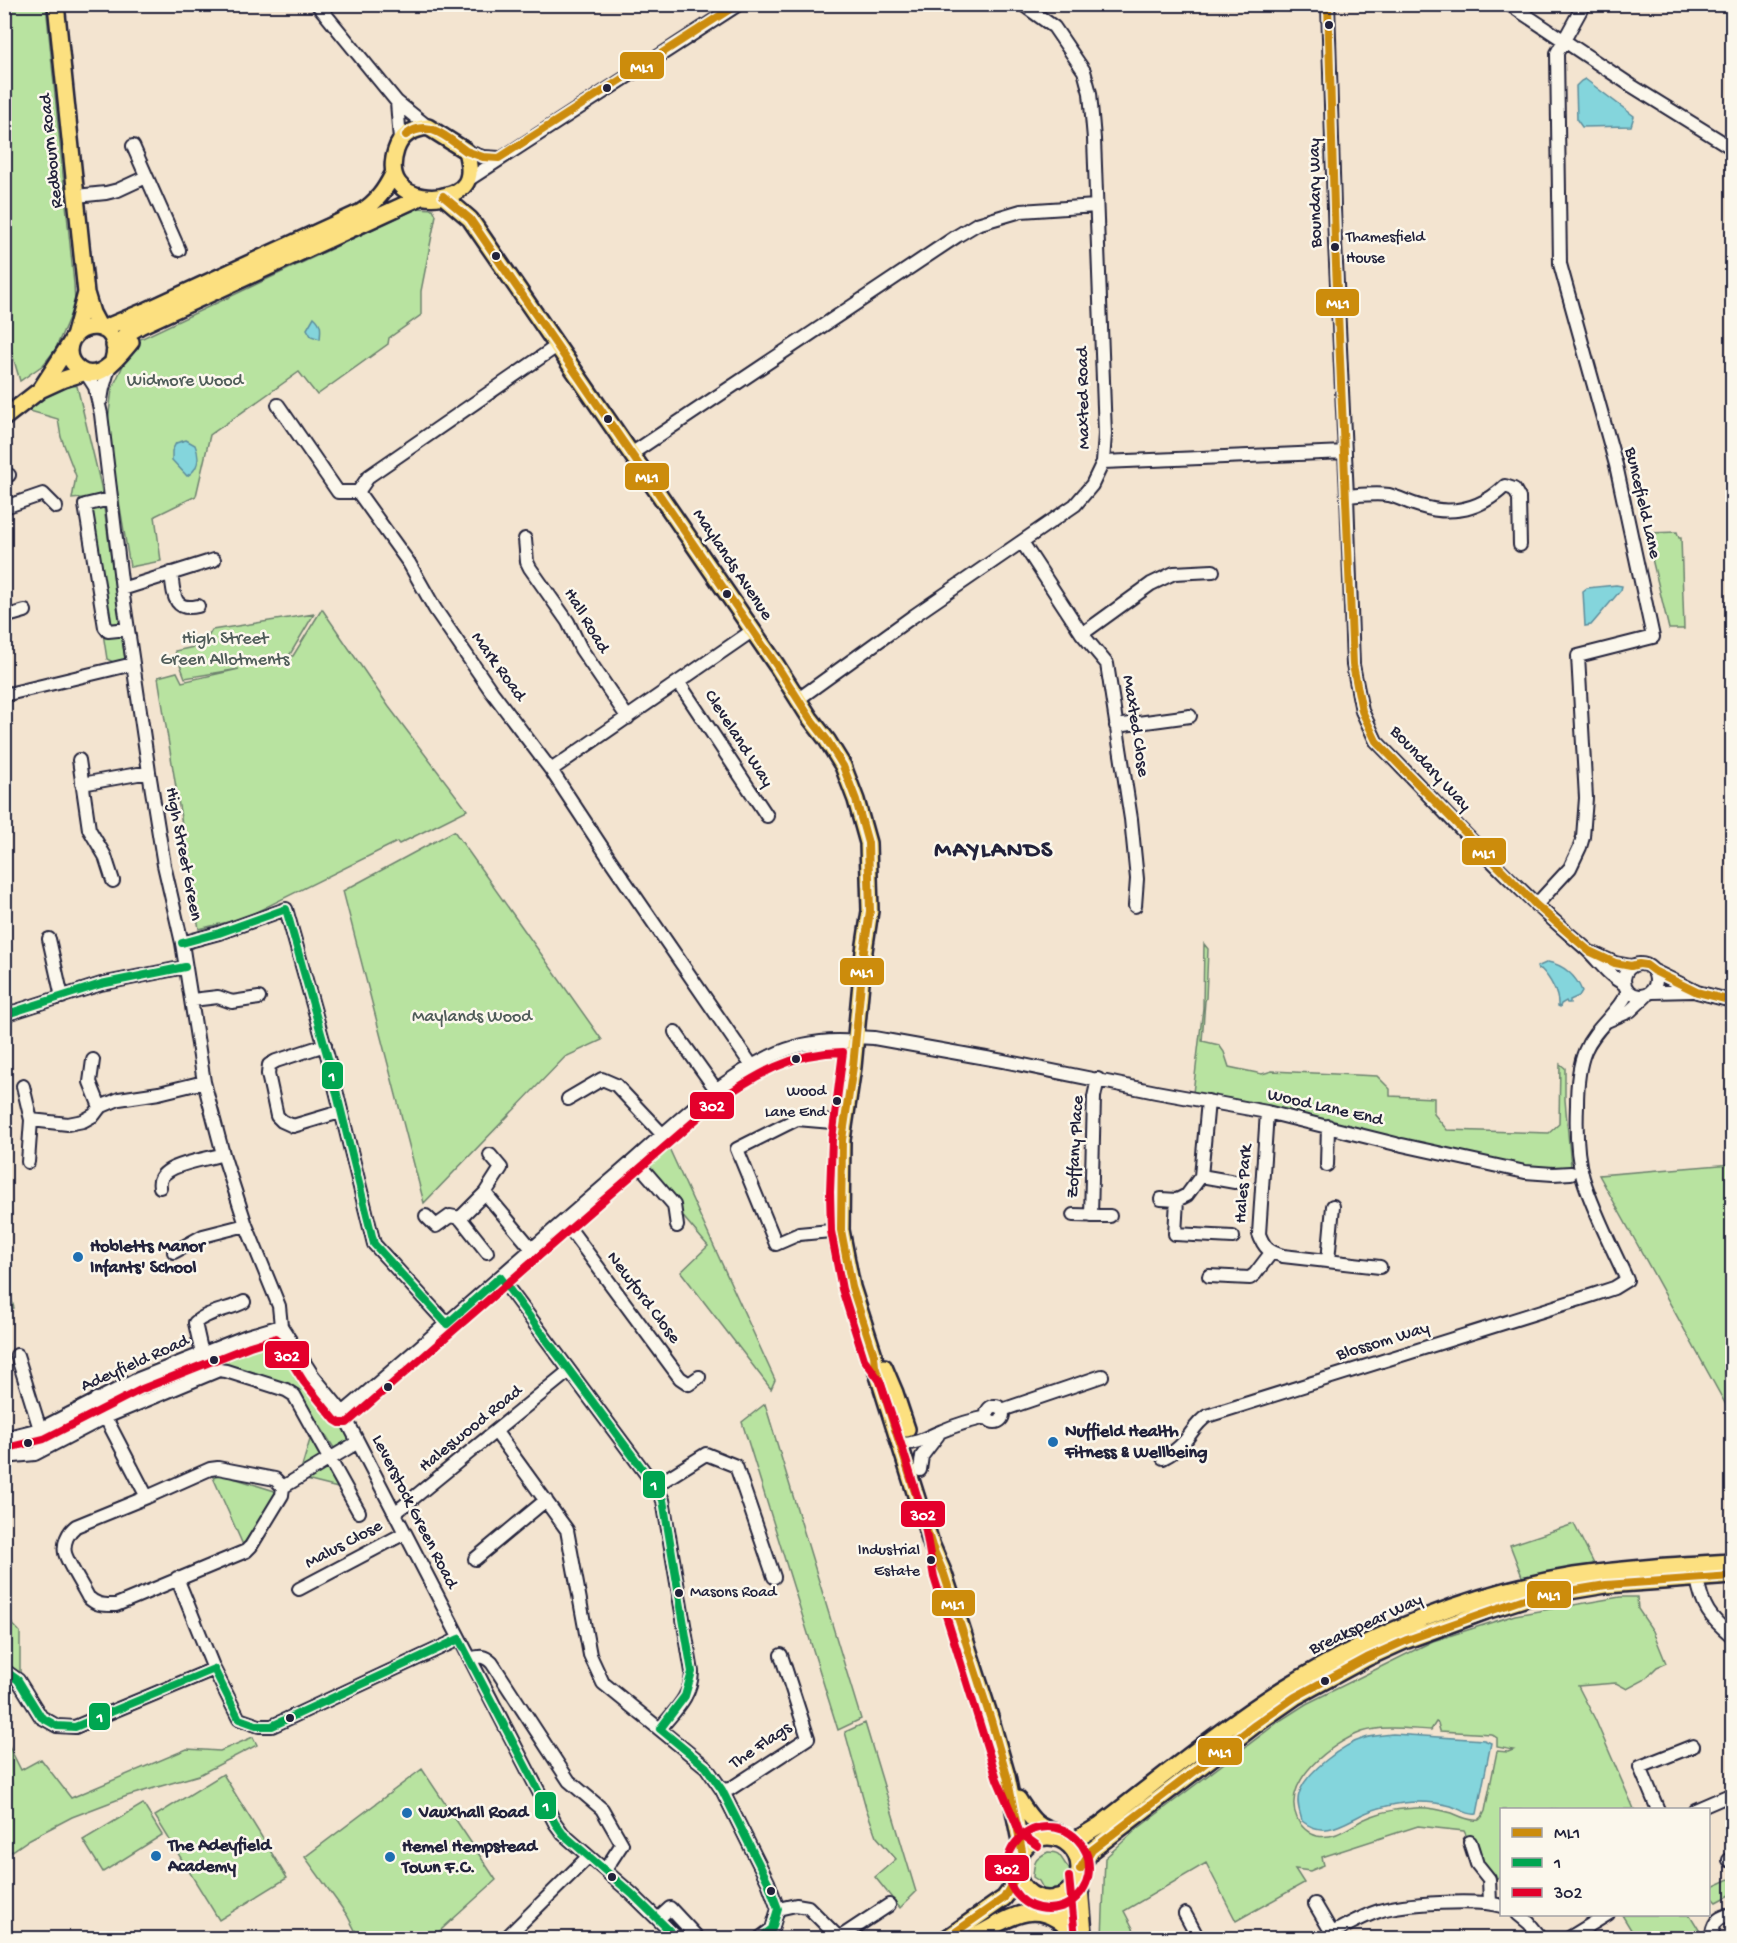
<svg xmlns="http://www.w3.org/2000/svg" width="1737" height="1943" font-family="'Gochi Hand',sans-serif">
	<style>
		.green { fill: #b8e3a0; stroke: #6d826e; stroke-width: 1.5; fill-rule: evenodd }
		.water { fill: #84d5dc; stroke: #5d8d9c; stroke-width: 1.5 }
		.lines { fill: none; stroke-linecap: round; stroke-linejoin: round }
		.minor-casing { stroke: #22223b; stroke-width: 16 }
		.major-casing { stroke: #22223b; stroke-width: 20 }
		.minor { stroke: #fbf7ec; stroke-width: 12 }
		.major { stroke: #fce080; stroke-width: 15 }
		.bus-1-casing { stroke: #fbf7ec; stroke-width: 12 }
		.bus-2-casing { stroke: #fbf7ec; stroke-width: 12 }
		.bus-3-casing { stroke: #fbf7ec; stroke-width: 12 }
		.bus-1 { stroke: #cc8c0c; stroke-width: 8 }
		.bus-2 { stroke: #00a651; stroke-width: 8 }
		.bus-3 { stroke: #e4002b; stroke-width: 8 }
		.bus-dot { fill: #22223b; stroke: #fbf7ec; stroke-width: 2 }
		.poi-dot { fill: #1f6fb2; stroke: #fbf7ec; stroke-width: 2 }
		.labels { text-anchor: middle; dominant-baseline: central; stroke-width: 5; stroke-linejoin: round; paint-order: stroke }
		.bus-label { font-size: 16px; fill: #22223b; stroke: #fbf7ec; text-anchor: start }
		.street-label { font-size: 18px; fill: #22223b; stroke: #fbf7ec }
		.park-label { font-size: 18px; fill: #4f5c59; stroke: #fbf7ec }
		.poi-label { font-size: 18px; font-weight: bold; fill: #22223b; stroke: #fbf7ec; text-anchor: start }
		.district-label { font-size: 24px; font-weight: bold; letter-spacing: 1.5px; fill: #22223b; stroke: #fbf7ec }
		.line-badge { stroke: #fbf7ec; stroke-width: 2 }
		.badge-label { font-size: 16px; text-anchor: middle; font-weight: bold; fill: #fff }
	</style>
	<rect width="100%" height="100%" fill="#f3e4d0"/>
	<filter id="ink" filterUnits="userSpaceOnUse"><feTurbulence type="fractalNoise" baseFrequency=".0167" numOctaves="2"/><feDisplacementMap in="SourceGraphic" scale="12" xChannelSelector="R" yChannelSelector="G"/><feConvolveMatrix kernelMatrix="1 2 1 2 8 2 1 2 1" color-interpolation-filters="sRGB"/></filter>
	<g filter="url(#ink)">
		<!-- green -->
		<path class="green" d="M4,5h42l28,279 1,20 -20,46 -12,15 -23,16 -16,-55z
			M418,208l15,1 3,6 -15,76v24l-32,23 -1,6 -71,51 -18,-23 -89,63 -14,61 -41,20 6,45 -31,6 -23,-138 5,-40 22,-47z
			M64,384l13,2 24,100 24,173 -8,5 -10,-5 -25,-161 -10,1 4,-23 -15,-39 -3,-18 -35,-10z
			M1677,532l2,6h2l3,91h-15l-22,-91 2,-5z
			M322,609l67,98 78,103 -68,34 -2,-2 -153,76 -45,11 -41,-252 19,-5 5,10 57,-13 -54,9 -10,-27 28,-6 9,-15 102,-16 -25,42h4z
			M454,831l148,209 -37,17 -141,146 -81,-312z
			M1204,944l4,5 -2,49 -1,3 -3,40 17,4 5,7 5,15 33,7 10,-3 105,5 13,13v7l44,2v16l13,16 102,3 10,-9 1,-60 5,4v32l6,67c-36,4 -71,-5 -105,-12 -74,-16 -146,-39 -220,-53l-1,-1 -52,-8 10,-85z
			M663,1135l112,245 -4,9 -90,-117 27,-26 -73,-86z
			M1732,1164v250h-1l-132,-239z
			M5,1277l9,31 -9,3h-1z
			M260,1339l1,2h6v-2l16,4 8,7 50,66 11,22 -18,10 -36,-57 -70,-24 -114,42 -3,-1 -2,-4c12,-22 81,-35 105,-44 16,-6 30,-15 46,-21z
			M765,1404l96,315 -23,11 -96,-308z
			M92,1407h5l5,8 -67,34 -30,5v-14z
			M312,1433l12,23 -24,17z
			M329,1465l13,24 -36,-9z
			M217,1473l61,19 -35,53 -31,-70z
			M1574,1524l21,42 -72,13 -13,-34z
			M1620,1597h17l1,12 15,22 13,32 -9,4 -13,13 -17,9 -11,-6 -38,3 17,33 39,90 -132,1 -1,67 -11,6 -26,-52 -46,-5 -96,31 2,8 -14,6 -15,-2 9,14 -68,38 -30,-58 -82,48 14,27h-36l3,-80 32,-29 144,-109 25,-16 127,-63 82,-26zM1436,1722l2,1 2,8 51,3 6,4v9l16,3 -5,2 -11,-1 -12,60 -3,6c-3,3 -3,4 -8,3 -7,0 -15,-4 -22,-7 -11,-3 -23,-6 -36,-5 -15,1 -29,2 -44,8 -19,6 -33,24 -55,20 -8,-2 -17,-10 -20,-18 -16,-37 35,-75 65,-86 22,-7 47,-3 69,-2z
			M4,1615l16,17v43l-15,-14z
			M865,1723l51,169 -16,16 -25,-31 21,-18 -20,-23 -10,-28 -21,-76z
			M253,1737l4,8 -58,30 -72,21 -55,21 -42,22 -25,17v-118l16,32 20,-11 30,39 116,-49 33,2z
			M422,1769l74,111 -64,58h-73l-12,-23 -42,-58z
			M223,1774l64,104 -68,42 -64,-104z
			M143,1804l19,31 -59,37 -20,-32z
			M1048,1852c10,0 11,2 16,10 3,5 6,6 8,13 -4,14 -13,17 -27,17l-6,-11 -6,-4c1,-15 1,-18 15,-25z
			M1732,1878v16l-15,8 -8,-8 5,-8z
			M1622,1915h68l14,23h-68z
			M1027,1932h17l16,6h-29z"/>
		<!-- water -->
		<path class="water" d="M1585,79l49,37 -3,10 -49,1 -5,-7 -1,-34 5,-5z
			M314,317c8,7 7,12 6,22l-9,-3 -4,-7z
			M186,440l9,5c5,12 4,24 -8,31l-15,-16v-9l4,-8z
			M1616,585l6,1 -1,4 -30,35 -6,1 -2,-35 4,-3z
			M1548,962c16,3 28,14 34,29l-3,5 -9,4v3h-3l-1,-2 -5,3 -1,3 -2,-1c1,-12 -8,-28 -17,-37l-3,1 -1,-3z
			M1393,1734l91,6 7,3 -14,71c-8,2 -17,-5 -26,-8 -20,-5 -43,-5 -64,0 -8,2 -18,5 -26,9 -20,10 -38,23 -59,6 -2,-9 -6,-18 -3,-27 6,-22 45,-50 66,-56 9,-3 19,-3 28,-4z"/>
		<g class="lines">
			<!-- minor casing -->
			<g class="minor-casing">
				<path id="minor" d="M317,4l80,98 31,25
					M1328,4l7,238 12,254 6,169 9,46 14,30c68,69 133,143 208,206 14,12 23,28 40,37
					M1509,4l123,82 100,62
					M397,102l3,38
					M133,146l46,104
					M466,151l17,6 16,1
					M468,180l271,-176
					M76,196l30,-3 12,-3 28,-13
					M557,346l-188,130 -11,16 51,71 26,46 57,83 59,78 60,91 141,205
					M86,373l9,14 6,27 21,175 27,183 15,93 18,78 22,139 19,72 23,71 33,81 2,20 32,50 30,37 212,410 8,11 69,60 45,44
					M101,400l2,-12 7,-24
					M278,405l60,87h20
					M631,454l326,-218 20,-12 44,-13 75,-5
					M1103,462l242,-10
					M4,477l5,-2
					M1347,496c14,-1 29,-3 42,-1 11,3 20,8 31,11 32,10 60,4 85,-20l9,3 5,9 1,47
					M110,499l-25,6 20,122 3,4 20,-2
					M5,507l38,-13 13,13
					M525,539l2,23 3,6 38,54 13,27 47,69
					M1022,542l60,92 25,30 24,155 6,60 -2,27
					M171,573c3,20 1,39 27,33
					M122,589l92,-29
					M4,617l21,-6
					M1082,634l69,-50 23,-11 39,-2
					M679,683l88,133
					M4,695l129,-31
					M797,700l115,-83 163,-112 17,-20 11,-23 2,-28 -11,-295 -4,-46 -6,-22 -30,-44 -32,-23
					M1116,726l74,-10
					M79,760l10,69 16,27 8,25
					M551,770l201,-139
					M82,784l67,-12
					M1536,905l34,-37 10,-21 3,-10 3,-39 -8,-142 75,-19 -37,-172 -56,-201 -3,-211 27,-49
					M49,939l13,58
					M182,943l37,-10 67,-24 42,149 46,186 73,80
					M1593,953l22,10 16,3
					M1624 980a16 16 0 1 1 32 0a16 16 0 1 1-32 0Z
					M1654,971l43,21 35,9
					M1652,992l41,-1
					M192,1000l26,-3 14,5 27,-4
					M4,1015l97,-31 84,-17
					M1607,1021l23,-10 16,-15
					M675,1032l42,59
					M855,1037l19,1 129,23 153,31 111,20 129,32
					M325,1045l-49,16 -7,4 -1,9 9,42 5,5 11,5 47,-14
					M93,1060l-3,22 10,25
					M23,1086l8,34 -3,42
					M568,1099l34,-20 14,6 47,50
					M1267,1112l-8,122c5,14 10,18 24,22l97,11
					M31,1120l37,4 15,-3 11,-6 6,-8 19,-8 40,-6 45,-11
					M1402,1145l123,27 28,2 18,-1
					M635,1160l39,45 3,21
					M1327,1165l1,-39
					M1201,1176l34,6
					M160,1187c-5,-23 47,-27 63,-33
					M485,1193l16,-25 -11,-13
					M1161,1199l16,1 10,-5 14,-19 7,-75
					M1177,1200l-2,34 58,3
					M1073,1215l37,1
					M426,1216l10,10 14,-10 10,2
					M1091,1216l3,-119 4,-18
					M564,1221l116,157 9,6 10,-7
					M841,1230l-42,4 -23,10 -39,-95 60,-30 47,4
					M174,1252l29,-16 43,-11
					M487,1252l-27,-34 25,-25 47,56
					M1328,1261l5,-55
					M1209,1276l41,2 5,-4 16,-21
					M500,1277l155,209 8,14 29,172c-1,25 -17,38 -32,57
					M202,1354l-7,-31c13,-12 34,-13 49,-21
					M17,1355l23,74
					M96,1399l51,98
					M987 1414a8 8 0 1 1 16 0a8 8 0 1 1-16 0Z
					M1002,1410l100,-34
					M343,1413c92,-78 182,-159 274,-238 48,-41 95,-91 154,-119 26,-12 55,-17 84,-14
					M496,1432l71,98 23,125 13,28 103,84 16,23 46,92 10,27 -6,20 -12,9
					M4,1438l36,-9 98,-50 109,-43 34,-10
					M901,1444c16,0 26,-7 41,-13 14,-6 30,-11 46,-14
					M4,1457l31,-3 71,-37 113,-47 7,1 60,19 8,5 65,117
					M1163,1458c8,-4 15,-9 21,-16 8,-9 12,-19 23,-26l386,-121 21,-7 13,-8c-15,-33 -33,-67 -44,-102 -7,-24 -7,-49 -6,-73 0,-19 1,-37 8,-54 10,-24 33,-37 43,-60
					M218,1468l57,11 8,8 -1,8 -31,51 -5,5 -130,54c-12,0 -19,1 -28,-8 -5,-10 -21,-35 -23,-44 -2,-10 3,-21 11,-27l71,-29 63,-28z
					M920,1470l2,-14 16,-21
					M655,1486l51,-32 30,12 38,111
					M283,1487l75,-45
					M395,1513l174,-142
					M475,1559l71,-59
					M177,1578l37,91 25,50 20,7h13l187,-87
					M1697,1578c5,29 13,40 35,58
					M299,1589l106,-56
					M470,1659c10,-3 14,-4 22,4l77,118 33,28 20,35 -17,26
					M4,1670l14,10 23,37 16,9 18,1 139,-58
					M722,1790l8,-1 78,-51 -27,-83
					M1658,1810l-18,-43 53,-21
					M1695,1810l37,-16
					M1470,1842l7,22 12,15 1,24
					M1729,1860l3,-1
					M1315,1904l20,34
					M778,1909l18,-4 12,2 31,31
					M1185,1914l13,24
					M1518,1914l11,9 12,15
					M658,1919l12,-11 28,30
					M1332,1933c16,-8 31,-17 47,-22 24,-8 99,-12 123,-5
					M506,1938l82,-81
					M839,1938l50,-33
					M1569,1938l39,-24
					M1715,1938l-3,-5c2,-13 8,-16 20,-19"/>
			</g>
			<!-- major casing -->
			<g class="major-casing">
				<path id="major" d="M56,4l30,289 6,20 8,15
					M428,127l38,24c2,9 5,18 2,27 -6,28 -91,31 -72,-28 5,-15 16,-21 32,-23z
					M443,196l27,23 307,447 33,52 17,22 16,26 13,34 12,43 2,68 -6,40 -11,116 -11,73 -1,90 11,57 22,68 1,11 57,180 12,28 47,146 16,56 15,75
					M102,329l43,-18 216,-99c16,-10 24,-22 32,-38
					M74,337l12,-44
					M114,346l11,-11 15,-9 281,-129
					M113,360c12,-42 -43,-42 -44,-9 0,8 5,15 11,19 19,14 40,-15 51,-28
					M40,390l31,-48
					M4,418l36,-28 24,-11 19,-6
					M884,1367l11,26 12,36
					M1018,1799c14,21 17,28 42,34
					M1017 1868a31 31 0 1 1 62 0a31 31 0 1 1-62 0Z
					M1064,1841l13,-2 23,-14c61,-47 121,-97 186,-138 87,-54 187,-95 288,-111 52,-8 105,-11 158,-14
					M1080,1869l12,-19 163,-125 40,-28 72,-39 40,-18 79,-29 41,-13 79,-13 126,-9
					M1079,1876l5,57
					M1057,1897l13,15 12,18
					M977,1935c41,-22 65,-39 100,3
					M947,1938l57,-40 6,-8 8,-17"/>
			</g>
			<!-- minor -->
			<use href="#minor" class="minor"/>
			<!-- major -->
			<use href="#major" class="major"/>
			<!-- bus-1 casing -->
			<g class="bus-1-casing">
				<path id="bus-1" d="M1328,4l7,238 18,423 9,46 14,30 160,164 53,46 26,12 16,3 8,-2 7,1 8,6 43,21 35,9
					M406,135c21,-18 42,3 60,16
					M406,135c24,-16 41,3 60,16
					M466,151l17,6 16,1 239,-154
					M443,196l27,23 307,447 33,52 17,22 16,26 13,34 12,43 2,68 -6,40 -11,116 -11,73 -1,90 11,57 22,68 1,11 57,180 12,28 47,146 16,56 15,75
					M1080,1869l12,-19 163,-125 40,-28 72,-39 40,-18 120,-42 79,-13 126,-9
					M947,1938l57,-40 14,-25"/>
			</g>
			<!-- bus-2 casing -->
			<g class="bus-2-casing">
				<path id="bus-2" d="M182,943l37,-10 67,-24 42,149 46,186 73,80
					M4,1015l97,-31 84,-17
					M500,1277l155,209 8,14 29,172 -7,24 -25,33
					M447,1324l53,-47
					M459,1639l96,184 8,11 69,60 45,44
					M214,1669l25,50 20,7h13l187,-87
					M4,1670l14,10 23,37 16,9 18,1 139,-58
					M660,1729l46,38 16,23 46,92 10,27 -6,20 -12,9"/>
			</g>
			<!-- bus-3 casing -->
			<g class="bus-3-casing">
				<path id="bus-3" d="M7,1448l37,-9 98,-50 108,-43 26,-8 28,44 31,38 5,3h7l368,-320c40,-28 78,-51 128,-51l-11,87 -2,53 1,39 11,58 22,70 16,22 22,66 21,68 11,62 63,202 23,54 18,13
					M1007 1868a41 41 0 1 1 82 0a41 41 0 1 1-82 0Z
					M1069,1877l6,61"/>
			</g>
			<!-- bus-1 -->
			<use href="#bus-1" class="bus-1"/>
			<!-- bus-2 -->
			<use href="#bus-2" class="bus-2"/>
			<!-- bus-3 -->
			<use href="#bus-3" class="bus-3"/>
		</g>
	</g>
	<!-- markers -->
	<g class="bus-dot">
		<circle cx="1329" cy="25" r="5"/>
		<circle cx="607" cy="88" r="5"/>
		<circle cx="1335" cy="247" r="5"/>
		<circle cx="496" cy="256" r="5"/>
		<circle cx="608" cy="419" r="5"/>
		<circle cx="727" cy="594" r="5"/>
		<circle cx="796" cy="1059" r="5"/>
		<circle cx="837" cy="1101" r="5"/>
		<circle cx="214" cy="1360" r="5"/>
		<circle cx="388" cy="1387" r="5"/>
		<circle cx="28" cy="1443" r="5"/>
		<circle cx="931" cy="1560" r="5"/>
		<circle cx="679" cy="1593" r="5"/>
		<circle cx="1325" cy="1681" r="5"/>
		<circle cx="290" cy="1718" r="5"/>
		<circle cx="612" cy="1877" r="5"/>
		<circle cx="771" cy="1891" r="5"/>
	</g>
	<g class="poi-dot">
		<circle cx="78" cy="1257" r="6"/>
		<circle cx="1053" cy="1442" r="6"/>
		<circle cx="407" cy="1813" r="6"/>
		<circle cx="156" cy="1856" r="6"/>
		<circle cx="390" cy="1857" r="6"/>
	</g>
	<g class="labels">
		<!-- bus labels -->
		<g class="bus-label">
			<text x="1346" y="238">Thamesfield<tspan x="1346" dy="21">House</tspan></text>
			<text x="826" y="1092" text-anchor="end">Wood<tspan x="826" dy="21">Lane End</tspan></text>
			<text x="920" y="1551" text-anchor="end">Industrial<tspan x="920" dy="21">Estate</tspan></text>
			<text x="690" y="1593">Masons Road</text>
		</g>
		<!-- street labels -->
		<g class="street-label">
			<text transform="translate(52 151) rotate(-96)">Redbourn Road</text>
			<text transform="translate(1316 193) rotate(-91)">Boundary Way</text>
			<text transform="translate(1084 398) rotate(-91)">Maxted Road</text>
			<text transform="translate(1642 503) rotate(77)">Buncefield Lane</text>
			<text transform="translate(732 565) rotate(56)">Maylands Avenue</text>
			<text transform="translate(586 621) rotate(59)">Hall Road</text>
			<text transform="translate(498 667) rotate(54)">Mark Road</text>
			<text transform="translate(1135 726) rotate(81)">Maxted Close</text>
			<text transform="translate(738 739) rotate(57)">Cleveland Way</text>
			<text transform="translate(1430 769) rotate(47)">Boundary Way</text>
			<text transform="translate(183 854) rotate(79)">High Street Green</text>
			<text transform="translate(1325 1108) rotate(13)">Wood Lane End</text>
			<text transform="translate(1076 1147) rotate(-87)">Zoffany Place</text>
			<text transform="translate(1244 1184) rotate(-86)">Hales Park</text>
			<text transform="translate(643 1298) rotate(53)">Newford Close</text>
			<text transform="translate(1383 1342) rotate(-17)">Blossom Way</text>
			<text transform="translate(135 1364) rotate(-24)">Adeyfield Road</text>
			<text transform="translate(471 1429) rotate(-39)">Haleswood Road</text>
			<text transform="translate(414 1512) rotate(63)">Leverstock Green Road</text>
			<text transform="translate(344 1545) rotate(-28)">Malus Close</text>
			<text transform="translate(1366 1625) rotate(-25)">Breakspear Way</text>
			<text transform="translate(761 1746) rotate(-34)">The Flags</text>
		</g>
		<!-- park labels -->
		<g class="park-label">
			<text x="185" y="381">Widmore Wood</text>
			<text x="225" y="639">High Street<tspan x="225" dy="21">Green Allotments</tspan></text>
			<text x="472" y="1017">Maylands Wood</text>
		</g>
		<!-- poi labels -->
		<g class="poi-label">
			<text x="90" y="1247">Hobletts Manor<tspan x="90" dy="21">Infants' School</tspan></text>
			<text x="1065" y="1432">Nuffield Health<tspan x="1065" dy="21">Fitness &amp; Wellbeing</tspan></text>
			<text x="419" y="1813">Vauxhall Road</text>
			<text x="168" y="1846">The Adeyfield<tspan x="168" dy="21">Academy</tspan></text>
			<text x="402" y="1847">Hemel Hempstead<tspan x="402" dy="21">Town F.C.</tspan></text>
		</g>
		<!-- district labels -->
		<g class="district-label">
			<text x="994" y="851">MAYLANDS</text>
		</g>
	</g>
	<g class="line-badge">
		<rect x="619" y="51" width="46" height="29" rx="6" fill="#cc8c0c"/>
		<rect x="1315" y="288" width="45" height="29" rx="6" fill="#cc8c0c"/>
		<rect x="624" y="462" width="46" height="29" rx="6" fill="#cc8c0c"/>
		<rect x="1461" y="837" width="46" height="29" rx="6" fill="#cc8c0c"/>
		<rect x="839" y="957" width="46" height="29" rx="6" fill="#cc8c0c"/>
		<rect x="321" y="1061" width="23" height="29" rx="6" fill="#00a651"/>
		<rect x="689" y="1091" width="46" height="29" rx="6" fill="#e4002b"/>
		<rect x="264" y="1340" width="46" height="29" rx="6" fill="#e4002b"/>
		<rect x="642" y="1470" width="24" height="29" rx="6" fill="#00a651"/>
		<rect x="900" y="1500" width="46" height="28" rx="6" fill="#e4002b"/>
		<rect x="1526" y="1580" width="46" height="29" rx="6" fill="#cc8c0c"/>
		<rect x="931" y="1589" width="45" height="28" rx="6" fill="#cc8c0c"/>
		<rect x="88" y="1702" width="23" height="29" rx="6" fill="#00a651"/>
		<rect x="1197" y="1737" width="46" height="29" rx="6" fill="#cc8c0c"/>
		<rect x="534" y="1791" width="23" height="29" rx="6" fill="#00a651"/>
		<rect x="984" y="1854" width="46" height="28" rx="6" fill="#e4002b"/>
	</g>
	<g class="badge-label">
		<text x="642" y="72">ML1</text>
		<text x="1338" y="308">ML1</text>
		<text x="647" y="482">ML1</text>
		<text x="1484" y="858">ML1</text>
		<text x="862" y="977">ML1</text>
		<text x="332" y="1081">1</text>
		<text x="712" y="1111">302</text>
		<text x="287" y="1361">302</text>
		<text x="654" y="1490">1</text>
		<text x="923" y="1520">302</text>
		<text x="1549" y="1600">ML1</text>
		<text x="953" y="1609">ML1</text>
		<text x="100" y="1722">1</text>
		<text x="1220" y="1757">ML1</text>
		<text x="546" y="1811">1</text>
		<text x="1007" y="1874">302</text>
	</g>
	<!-- margin -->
	<rect width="1737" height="1943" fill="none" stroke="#fbf7ec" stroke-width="24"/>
	<rect x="12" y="12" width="1713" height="1919" fill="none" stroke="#22223b" stroke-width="2" filter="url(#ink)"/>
	<!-- legend -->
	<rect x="1500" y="1808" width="210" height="108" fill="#fbf7ec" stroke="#a4a2a5" stroke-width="1.5"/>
	<rect x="1512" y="1828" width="30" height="9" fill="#cc8c0c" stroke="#a4a2a5" stroke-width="1.5"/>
	<text x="1554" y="1838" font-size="18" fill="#22223b">ML1</text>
	<rect x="1512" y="1858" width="30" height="9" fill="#00a651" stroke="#a4a2a5" stroke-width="1.5"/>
	<text x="1554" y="1868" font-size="18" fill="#22223b">1</text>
	<rect x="1512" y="1888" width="30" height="9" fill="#e4002b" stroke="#a4a2a5" stroke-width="1.5"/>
	<text x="1554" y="1898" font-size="18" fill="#22223b">302</text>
</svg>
